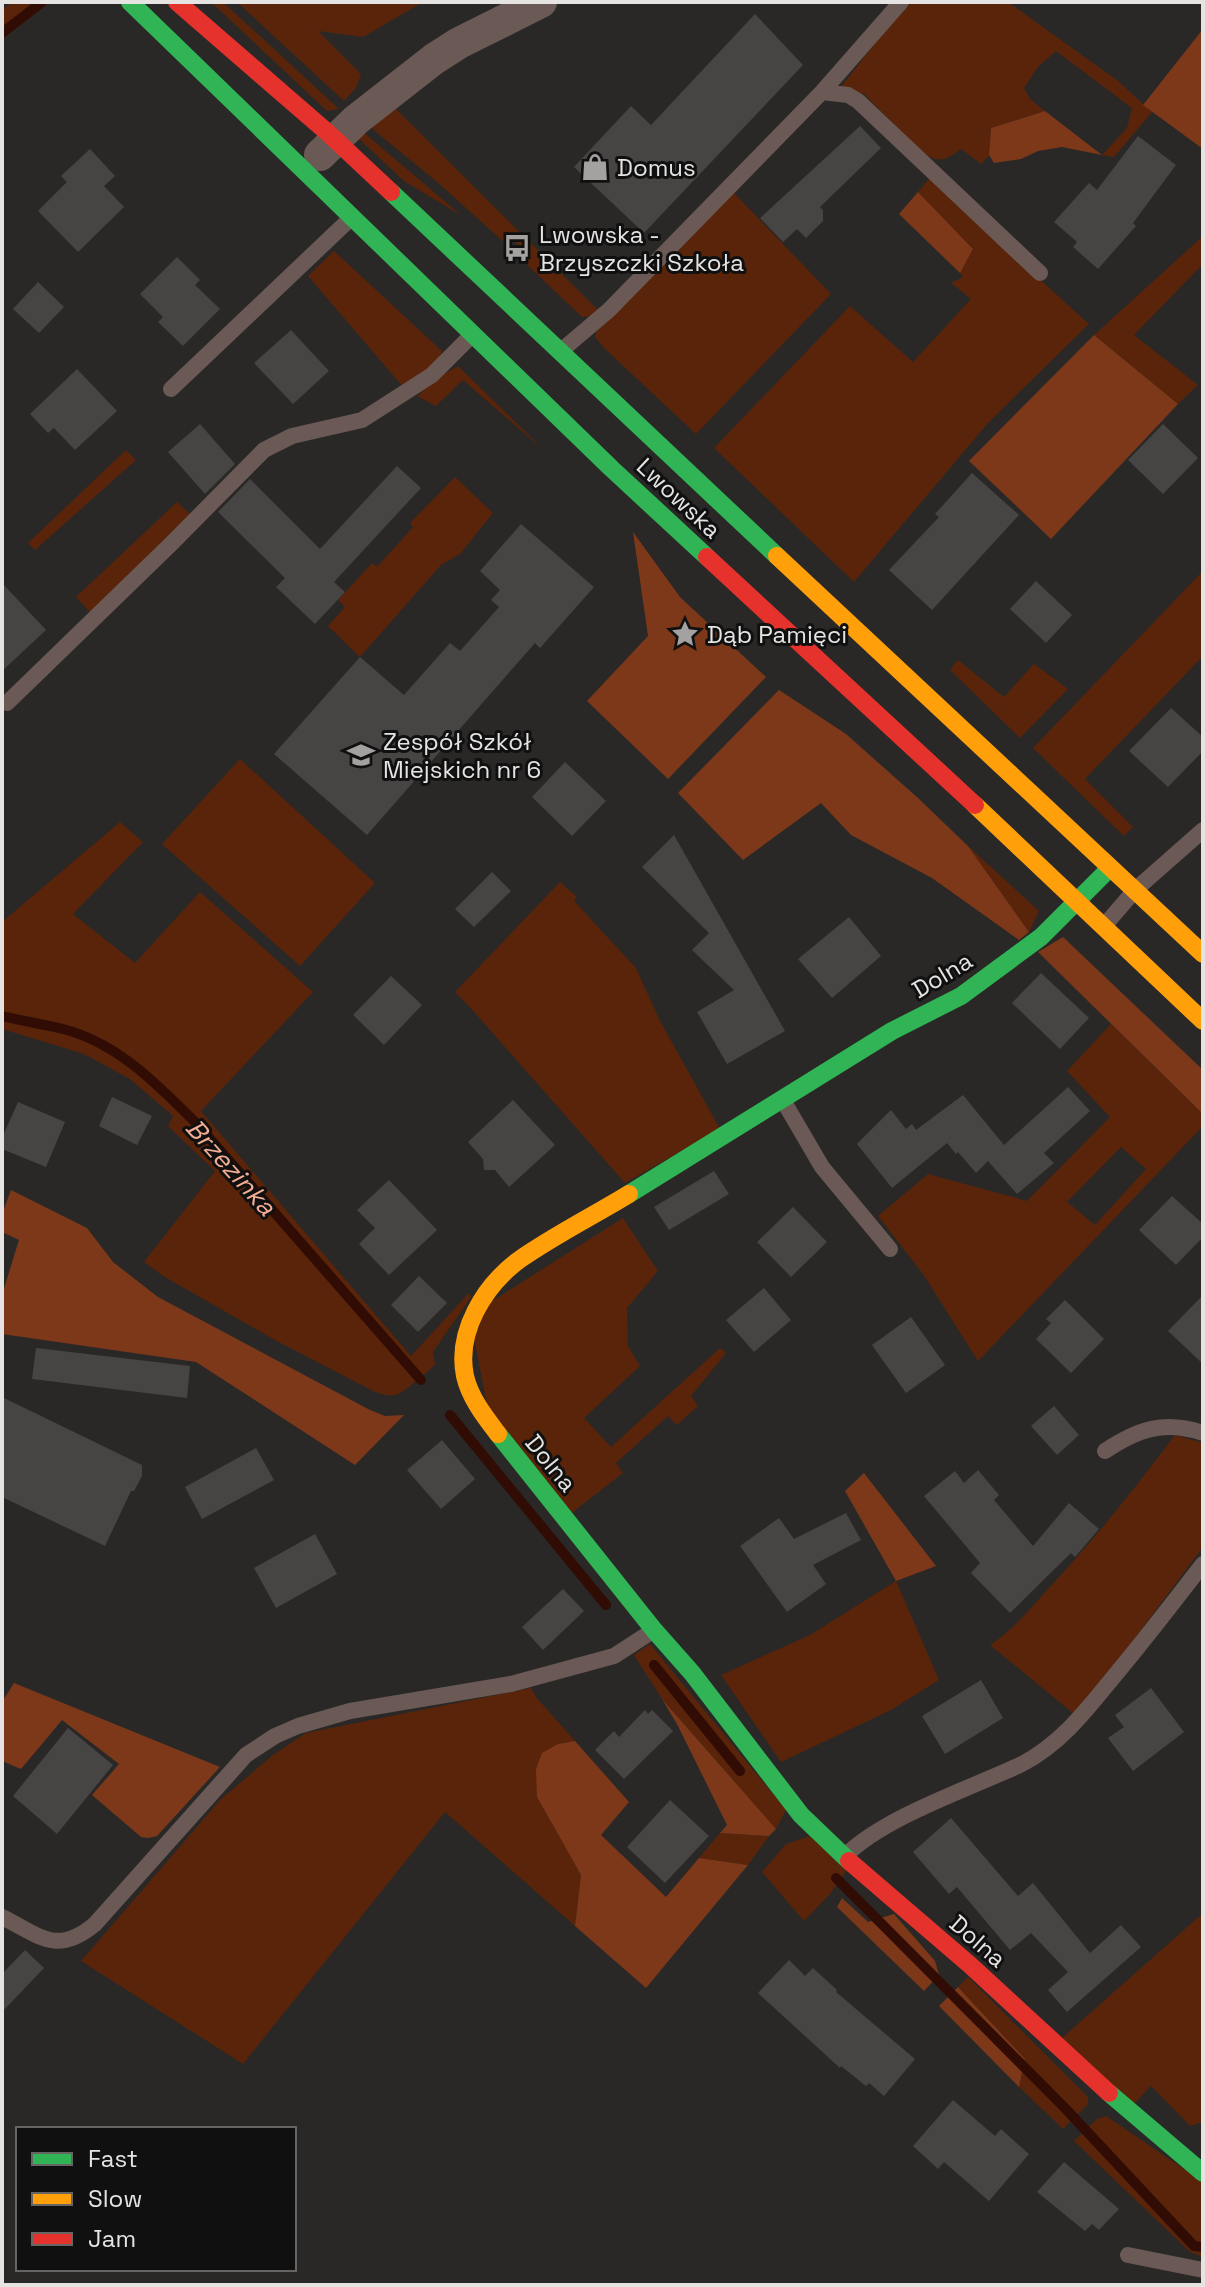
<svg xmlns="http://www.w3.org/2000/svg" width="1205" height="2287" font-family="'Space Grotesk',sans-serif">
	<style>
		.green { fill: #59240a; fill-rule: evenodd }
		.forest { fill: #7d3819 }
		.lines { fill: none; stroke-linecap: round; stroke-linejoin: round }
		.stream { stroke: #310c04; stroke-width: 10 }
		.building { fill: #464544 }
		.lane { stroke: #6a5954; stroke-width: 16 }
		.street { stroke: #6a5954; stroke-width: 32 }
		.fast { stroke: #30b455; stroke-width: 18 }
		.slow { stroke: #ff9f0a; stroke-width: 18 }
		.jam { stroke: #e5322d; stroke-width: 18 }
		.labels { text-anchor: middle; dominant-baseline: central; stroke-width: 6; stroke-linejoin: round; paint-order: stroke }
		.poi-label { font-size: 24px; fill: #e6e4e3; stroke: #111010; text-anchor: start }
		.street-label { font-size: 24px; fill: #e6e4e3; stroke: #111010 }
		.water-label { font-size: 26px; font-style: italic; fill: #f2ad92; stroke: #111010 }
	</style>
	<rect width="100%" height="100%" fill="#292827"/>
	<!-- green -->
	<path class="green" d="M12,2h38l-48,37v-29z
		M211,2h12l116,107 -12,2z
		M237,2h186l-60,35 -45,-6 43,43 -5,14 -12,13z
		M912,2h96l110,79 34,31 -38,45 -12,-2 25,-27 5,-20 -76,-57 -18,16 -14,21 6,11 15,12 -54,17 -2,27 -8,9 -20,-15c-15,11 -21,15 -38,4l-59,-59 -23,-7 42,-54z
		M392,105l207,206 -8,5 -9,1 -62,-59 5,-6 -12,-12 -6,5 -71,-64 -60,-49 -7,-8z
		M362,131l100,85 -58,-35 -47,-44z
		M929,179l160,145 -101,99 -134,159 -140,-134 136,-142 63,56 58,-63 -20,-16 12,-6 -3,-4 13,-24 -55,-57z
		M734,193l97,101 -135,140 -92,-86 -9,-11 1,-5 11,-12z
		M1203,236v28l-69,71 64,50 -20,19 -84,-69z
		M334,251l108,100 -4,9 -34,28 -96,-112z
		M458,366l87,85 -82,-71 -27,26 -19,-10 27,-22z
		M126,450l10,10 -101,90 -7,-7z
		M455,477l38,36 -33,41 -19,11 -81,92 -32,-31 17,-19 -7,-7 34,-37 5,4 36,-40 -3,-4z
		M177,502l13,12 -99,99 -15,-16z
		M1203,571v85l-118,123 48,48 -9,9 -91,-88z
		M958,660l46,37 30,-33 34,25 -48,49 -70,-68z
		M240,759l135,124 -75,83 -138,-122z
		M120,822l23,20 -70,72 62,49 65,-71 113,100 -112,119 210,245 58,-63 2,4 -38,55 2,12c-6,7 -13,12 -20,18 -16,13 -19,17 -40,10l-102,-53 -110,-63 -19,-14 71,-91 -47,-45 5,-10 -43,-37 -46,-25 -82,-25v-107z
		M968,846l71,65 -10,21z
		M560,882l17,15 -3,4 62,67 23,51 61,110 -95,54 -158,-179 -12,-12z
		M1111,1024l92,90v12l-225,235 -55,-87 -45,-58 50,-42 99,27 83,-84 -43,-46zM1121,1147l25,22 -51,56 -28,-23z
		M623,1218l35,53 -31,37 1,38 12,20 -56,52 27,29 109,-99 6,5 -35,43 7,10 -21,19 -9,-9 -52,47 7,10 -54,42 -81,-105 -14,-72 15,-35z
		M1175,1435l28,8v104l-98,131 -31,36 -84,-69c23,-15 40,-36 58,-56 46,-49 87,-101 127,-154z
		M896,1581l43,99 -48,30 -110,52 -60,-87 89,-40z
		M650,1644l136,166 -10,19 -114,-130 -28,-44z
		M531,1688l5,9 39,44 -17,3 -21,53 44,78 -6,51 -130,-114 -202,252 -162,-103 140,-162 52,-44 33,-22z
		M720,1833l49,3 -21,29 -49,-7z
		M810,1836l36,35 -16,23 -26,27 -42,-49 24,-28z
		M1203,1913v209l-13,4 -39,-40 -19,20 -70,-68z
		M968,1977l120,120v7l-25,25 -44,-42 6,-28 -67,-72z
		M1106,2116l97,66v75l-13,-5 -116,-111 23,-22z"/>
	<!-- forest -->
	<path class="forest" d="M1203,29v120l-60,-44z
		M1045,111l57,44 -40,-8 -24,4 -17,8 -27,4 -5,-8 2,-27z
		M918,192l55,57 -13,24 -61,-59z
		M1094,335l84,69 -127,135 -82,-78z
		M633,532l47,65 86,80 -98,102 -81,-78 61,-65z
		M779,690l67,44 72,64 50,48 61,86 -10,8 -87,-62 -81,-43 -30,-32 -78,57 -65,-67z
		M1063,937l140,133v44l-165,-162z
		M11,1190l76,38 26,34 45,35 212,113 15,6 19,-1 -49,50 -159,-103 -194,-28v-39l17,-55 -17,-8v-18z
		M864,1473l72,93 -40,15 -51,-90z
		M14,1683l206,84 -63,69 -9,2 -7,-1 -49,-42 27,-31 -57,-44 -41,49 -19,-8v-59z
		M662,1699l114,130 -7,7 -49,-3 7,-8 -49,-99z
		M575,1741l54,61 -28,33 65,62 33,-39 49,7 -102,123 -71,-62 6,-51 -44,-78 -1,-28 6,-16 16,-9z
		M842,1898l26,24 26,-8 41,47 4,14 -15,16 -87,-84z
		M958,1987l67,72 -6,28 -80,-81z"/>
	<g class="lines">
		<!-- stream -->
		<path class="stream" d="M2,33l40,-31
			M2,1016c20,5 41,8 61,13 55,14 95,56 134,95l224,256
			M450,1415l156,190
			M654,1665l86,106
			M836,1878l227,228 131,140 9,1"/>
	</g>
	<!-- building -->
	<path class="building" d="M755,14l48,51 -159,168 -70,-66 57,-61 20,19z
		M860,126l21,22 -61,59 3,3v11l-17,17 -9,-9 -14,13 -23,-24z
		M1138,136l38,29 -43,58 3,3 -38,43 -25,-22 4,-5 -23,-20 35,-39 8,7z
		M90,149l25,27 -11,10 20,21 -46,45 -40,-41 29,-29 -6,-6z
		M177,257l23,23 -5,5 25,24 -37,37 -25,-24 5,-5 -23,-23z
		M38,282l26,25 -25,26 -26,-24z
		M291,330l38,41 -36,33 -39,-41z
		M77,369l40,42 -42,39 -21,-22 -6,5 -18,-19z
		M200,424l35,40 -30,30 -37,-42z
		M1163,424l35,34 -35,36 -35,-34z
		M397,466l24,22 -87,94 11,10 -30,32 -39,-37 9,-9 -67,-66 32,-33 70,70z
		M972,473l47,42 -87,95 -43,-40 50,-53 -4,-3z
		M521,524l73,63 -54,61 -5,-5 -168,192 -93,-81 86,-97 44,38 46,-52 10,8 39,-44 -8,-7 9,-10 -20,-19z
		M1036,581l36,34 -26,28 -36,-34z
		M2,583l44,47 -44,41z
		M1171,708l32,29v14l-35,36 -39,-36z
		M565,762l41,39 -34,35 -40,-39z
		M674,835l111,196 -58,33 -30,-52 37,-22 -42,-40 17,-17 -67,-66z
		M492,872l19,19 -37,36 -19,-18z
		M849,917l32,39 -49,42 -34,-39z
		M1041,973l48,45 -29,31 -48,-46z
		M391,976l31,29 -38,40 -31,-30z
		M1068,1087l22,24 -46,42 10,10 -37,31 -29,-33 -12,12 -18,-21 -2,2 -9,-11 -55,45 -35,-44 34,-34 15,19 6,-5 4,6 47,-35 41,50z
		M112,1097l40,19 -15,29 -38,-19z
		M513,1100l42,45 -46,42 -14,-17h-11l-1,-11 -15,-17z
		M18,1102l47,20 -19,45 -44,-18v-11z
		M714,1171l15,23 -60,36 -15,-23z
		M389,1180l48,50 -48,45 -30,-31 16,-16 -18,-18z
		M1172,1196l31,28v13l-27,28 -37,-35z
		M793,1207l34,35 -36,35 -34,-35z
		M419,1276l28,27 -29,29 -27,-27z
		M764,1288l27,32 -37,32 -28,-32z
		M1203,1295v69l-35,-33z
		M1065,1300l39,39 -33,34 -35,-34 15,-16 -5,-4z
		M911,1317l34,48 -39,28 -34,-48z
		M36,1348l154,18 -3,32 -155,-19z
		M2,1397l140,68v11l-8,15h-3l-26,55 -103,-49z
		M1054,1406l25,29 -22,20 -26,-29z
		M442,1440l33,39 -34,30 -34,-39z
		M256,1448l18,32 -72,39 -17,-32z
		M978,1470l21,25 -5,5 39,46 36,-43 30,26 -24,28 -4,-4 -61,60 -39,-40 9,-10 -56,-67 31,-25 9,12z
		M846,1513l15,27 -48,25 13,19 -39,28 -47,-66 39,-28 15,21z
		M315,1534l22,40 -61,34 -22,-40z
		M563,1589l21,22 -41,39 -21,-23z
		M981,1680l22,38 -58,36 -23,-38z
		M1151,1688l33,44 -51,39 -25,-33 16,-11 -9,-12z
		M645,1710l3,4 4,-4 21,21 -49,48 -29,-29 19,-19 5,6z
		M68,1728l45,37 -56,69 -44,-38z
		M670,1800l39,36 -44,47 -38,-36z
		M951,1818l67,78 15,-13 57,70 31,-28 20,22 -74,65 -19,-22 20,-18 -37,-39 -21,17 -53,-63 -8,7 -36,-42z
		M25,1950l19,18 -42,44v-38z
		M789,1960l16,16 8,-8 24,22 -1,2 79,67 -31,37 -15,-13 -3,3 -25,-20 -1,2 -82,-75z
		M953,2100l42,36 6,-7 28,25 -40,47 -45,-39 -6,7 -25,-23z
		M1064,2162l55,47 -20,21 -7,-6 -7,7 -48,-39z"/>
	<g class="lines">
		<!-- lane -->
		<path class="lane" d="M822,92l26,3 10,6 182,172
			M562,350l47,-40 213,-218 79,-90
			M171,389l179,-170
			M7,703l164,-159 93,-94 28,-14 70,-16 70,-45 39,-39
			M1105,925l30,-35 68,-60
			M784,1102l38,65 68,82
			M1105,1451c33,-22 59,-31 98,-18
			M845,1856c41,-40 124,-67 177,-92 38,-20 63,-52 89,-84 32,-38 62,-77 92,-116
			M2,1917c38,19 55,39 93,7l151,-169 29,-19 23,-10 52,-15 161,-27 103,-28 37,-24
			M1128,2255l75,15"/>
		<!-- street -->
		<path class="street" d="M320,155l36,-35 78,-61 25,-16 82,-41"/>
		<!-- fast -->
		<path class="fast" d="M130,2l482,467 95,88
			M391,192l386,364
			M629,1194l263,-163 69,-35 80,-59 64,-64
			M498,1434l156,196 38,43 109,142 48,46
			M1109,2093l94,80"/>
		<!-- slow -->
		<path class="slow" d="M777,556l426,398
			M975,805l228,216
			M498,1434c-13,-17 -28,-36 -33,-58 -9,-44 19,-90 54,-116 34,-24 74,-44 110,-66"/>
		<!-- jam -->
		<path class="jam" d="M177,2l150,130 64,60
			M707,557l268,248
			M849,1861l121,104 139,128"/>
	</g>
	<!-- icons -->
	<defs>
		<g id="shop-bare" transform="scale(2.16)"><path d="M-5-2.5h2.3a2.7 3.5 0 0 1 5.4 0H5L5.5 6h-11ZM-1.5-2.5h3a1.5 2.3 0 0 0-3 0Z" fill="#a4a2a1" stroke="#111010" stroke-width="2.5" paint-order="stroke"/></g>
		<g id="bus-bare" transform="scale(2.16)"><path d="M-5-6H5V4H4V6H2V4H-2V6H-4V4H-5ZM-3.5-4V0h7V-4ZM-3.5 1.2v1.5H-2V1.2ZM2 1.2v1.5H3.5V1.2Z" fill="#a4a2a1" stroke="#111010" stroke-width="2.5" paint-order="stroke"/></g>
		<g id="sight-bare" transform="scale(2.16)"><path d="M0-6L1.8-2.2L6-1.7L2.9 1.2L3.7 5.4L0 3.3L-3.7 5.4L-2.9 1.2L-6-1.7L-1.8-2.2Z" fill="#a4a2a1" stroke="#111010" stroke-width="2.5" paint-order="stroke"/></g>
		<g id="school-bare" transform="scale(2.16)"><path d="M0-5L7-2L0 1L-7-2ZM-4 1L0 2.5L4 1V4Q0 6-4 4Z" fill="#a4a2a1" stroke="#111010" stroke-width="2.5" paint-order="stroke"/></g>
	</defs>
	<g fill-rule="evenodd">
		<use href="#shop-bare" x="595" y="167"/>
		<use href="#bus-bare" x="517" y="248"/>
		<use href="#sight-bare" x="685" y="634"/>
		<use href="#school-bare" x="361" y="755"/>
	</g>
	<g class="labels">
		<!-- poi labels -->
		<g class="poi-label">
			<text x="617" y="167">Domus</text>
			<text x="539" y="234">Lwowska -<tspan x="539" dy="28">Brzyszczki Szkoła</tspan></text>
			<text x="707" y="634">Dąb Pamięci</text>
			<text x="383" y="741">Zespół Szkół<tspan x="383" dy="28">Miejskich nr 6</tspan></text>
		</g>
		<!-- street labels -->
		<g class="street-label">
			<text transform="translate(679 498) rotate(43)">Lwowska</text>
			<text transform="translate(942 975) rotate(-31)">Dolna</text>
			<text transform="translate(551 1463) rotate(51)">Dolna</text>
			<text transform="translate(978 1941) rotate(41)">Dolna</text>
		</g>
		<!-- water labels -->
		<g class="water-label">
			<text transform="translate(231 1167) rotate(48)">Brzezinka</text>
		</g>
	</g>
	<!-- border -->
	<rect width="1205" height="2287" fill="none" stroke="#e6e4e3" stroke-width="8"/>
	<!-- legend -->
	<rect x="16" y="2127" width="280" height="144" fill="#111010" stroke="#666564" stroke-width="2"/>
	<rect x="32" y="2153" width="40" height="12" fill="#30b455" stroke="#666564" stroke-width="2"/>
	<text x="88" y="2167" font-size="24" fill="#e6e4e3">Fast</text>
	<rect x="32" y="2193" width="40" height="12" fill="#ff9f0a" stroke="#666564" stroke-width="2"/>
	<text x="88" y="2207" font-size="24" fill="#e6e4e3">Slow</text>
	<rect x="32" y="2233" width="40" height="12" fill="#e5322d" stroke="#666564" stroke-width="2"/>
	<text x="88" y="2247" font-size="24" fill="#e6e4e3">Jam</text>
</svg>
